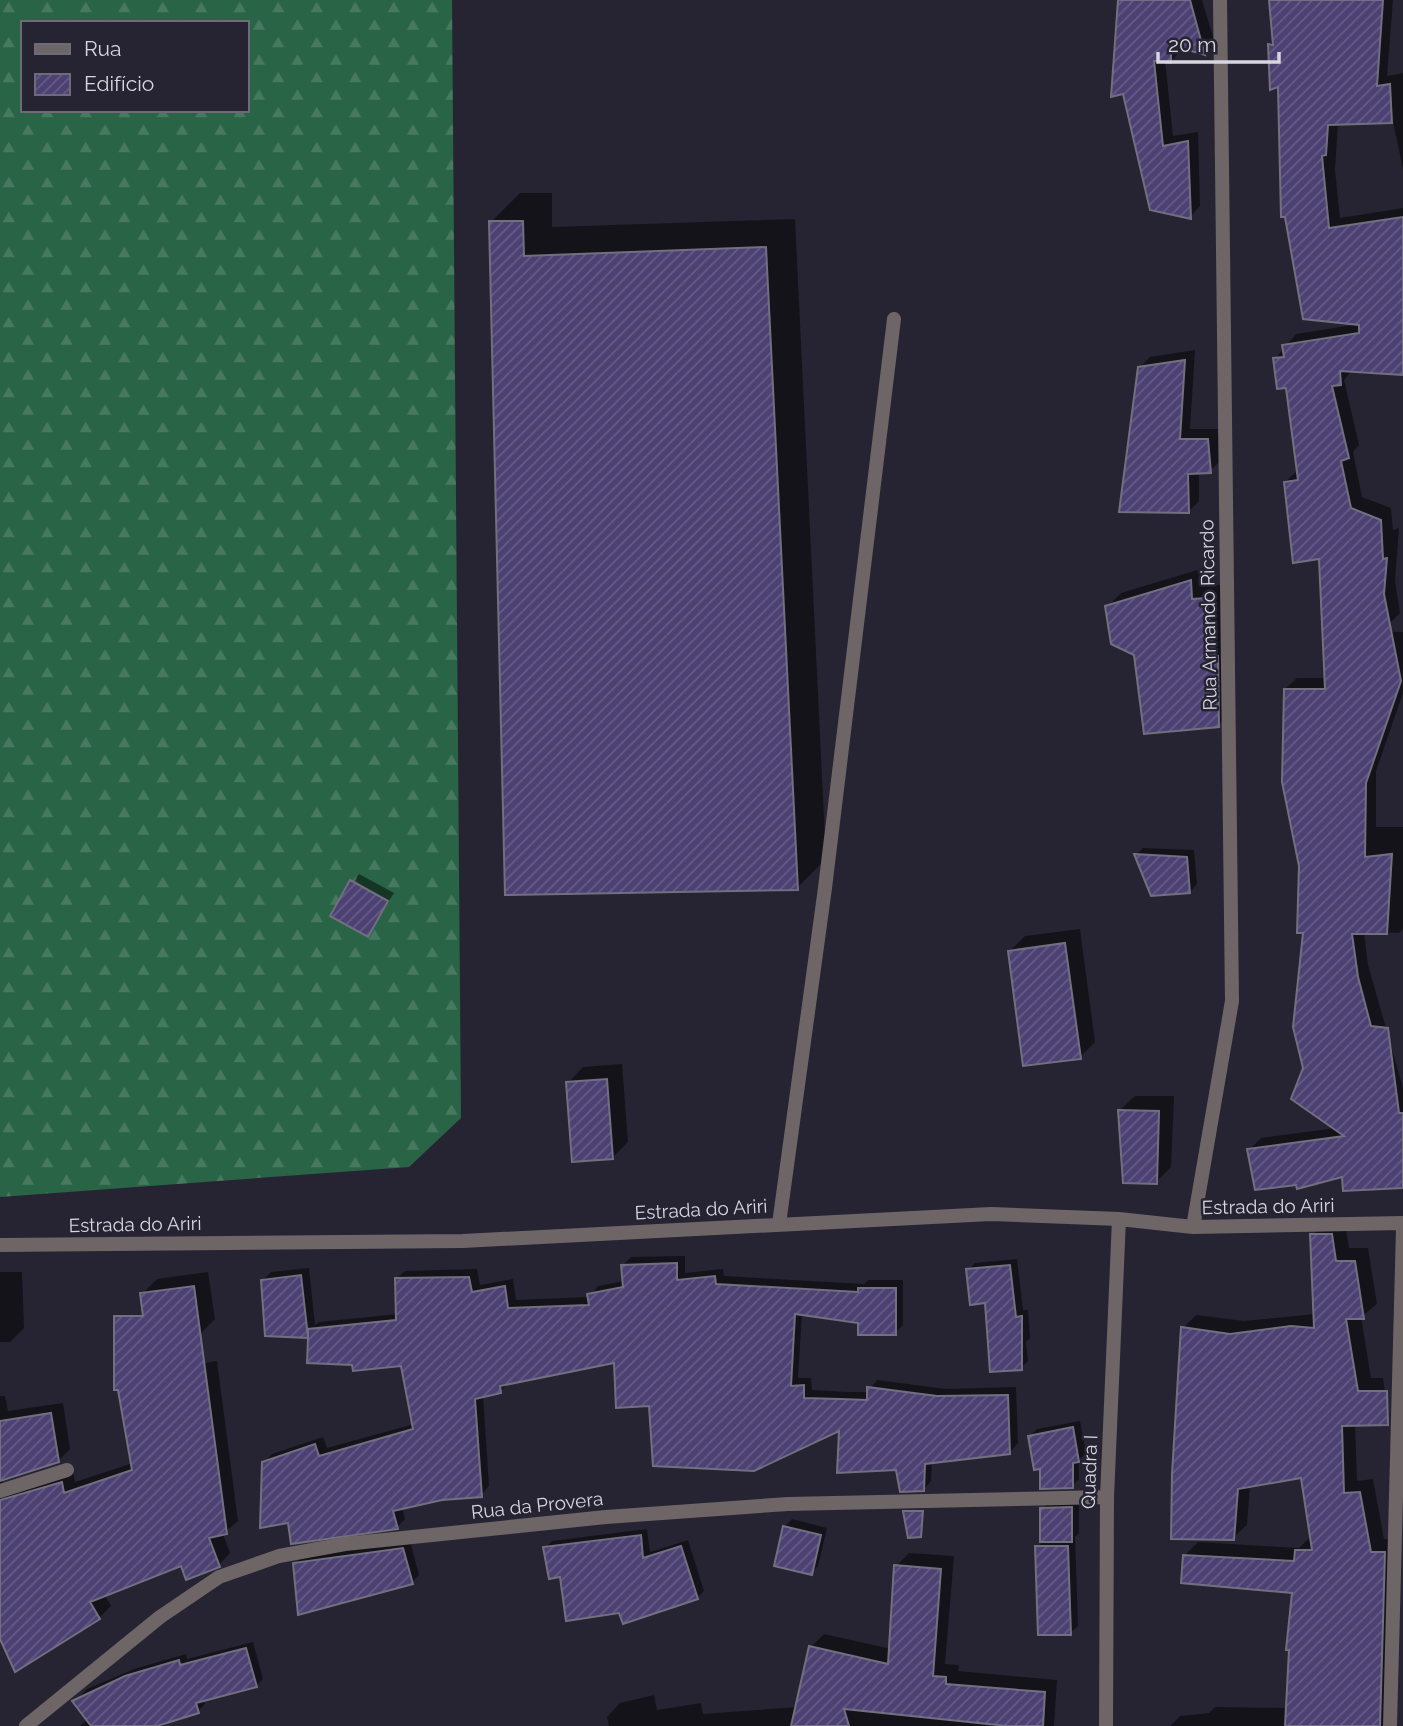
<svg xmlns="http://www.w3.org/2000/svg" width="1403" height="1726" font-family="Raleway,sans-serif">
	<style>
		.forest { fill: url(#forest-firs); fill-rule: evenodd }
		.shadow { fill: #0007 }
		.building { fill: url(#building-hatch); stroke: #726f81; stroke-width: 2 }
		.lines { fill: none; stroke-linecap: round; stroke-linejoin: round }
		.lane { stroke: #6e6567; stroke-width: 14 }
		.street { stroke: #6e6567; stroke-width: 14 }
		.labels { text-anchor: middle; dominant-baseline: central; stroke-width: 5; stroke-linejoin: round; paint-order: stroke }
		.street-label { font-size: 19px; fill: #d7d6e0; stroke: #262432 }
	</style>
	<defs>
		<pattern id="forest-firs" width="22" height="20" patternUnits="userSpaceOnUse" patternTransform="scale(1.75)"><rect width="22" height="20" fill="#296447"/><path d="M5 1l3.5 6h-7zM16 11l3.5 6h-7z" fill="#477961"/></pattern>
		<pattern id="building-hatch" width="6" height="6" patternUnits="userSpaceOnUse" patternTransform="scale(1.75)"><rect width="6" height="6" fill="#4c4172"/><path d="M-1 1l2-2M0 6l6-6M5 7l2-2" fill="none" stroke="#655c86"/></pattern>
	</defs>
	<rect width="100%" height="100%" fill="#262432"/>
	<!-- forest -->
	<path class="forest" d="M0,0h452l9,1118 -52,49 -409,30zM23,23h224v87h-224z"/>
	<!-- shadow -->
	<path class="shadow" d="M1119,0h83l13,43 -10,10 -24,-7v5l-10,10 -6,-1 8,76 25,-4 2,74 -10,11 -39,-9z
		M1271,0h122l-6,76 16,-3v96l-10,-47 -55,1 -3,47 5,48 63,-10v170l-1,-5 -50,-3 -8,10 15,65 -6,7 9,45 29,11 2,22 6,-2 -4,53 5,32 -11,11 -22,7 36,1v61l-27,78v56h27v102l-4,4 -35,-1 4,33 35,123v101h-58l-1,-14 -46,8 -49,-33 12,-12 75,-10 -31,-60v-136l-20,-243 12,-11h30l-6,-121 -36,-75 12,-11 -10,-85 -12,-27 21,-25 63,-10 -79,-239 -11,-40 5,-5z
		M520,193h32v34l243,-8 31,640 -29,29 -306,-666z
		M1195,350l-5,79h28l3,31 -11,11h-11v30l-10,10 -50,-143 11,-11z
		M1204,568l1,17h15l9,57 3,69 -14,14 -82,-71 -29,-47 14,-14z
		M1143,848l51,2 3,34 -7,8 -54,-37z
		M359,874l35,19 -27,42 -34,-19z
		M1080,929l15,113 -15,15 -70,-106 15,-15z
		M622,1064l6,78 -15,15 -45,-74 15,-16z
		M1135,1096h39l-3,71 -15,15 -37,-71z
		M1326,1221h19l4,27h19l9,56 -16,13 10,61h12l4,32 -32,14 2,57 16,-2 11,60h14l-4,187h-224l10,-10 29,-3 6,-6 73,1 6,-117 -109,-36 13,-13 101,6 11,-11 -7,-61 -53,9 -3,40 -14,13 -50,-210 13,-13 48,6 71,-7 -3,-79z
		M685,1256v17l38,-4 1,7 140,8 4,-4h35v45l-8,8 -36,-11 -57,-8 -4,64h13l1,12 37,2h19l9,-12 69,9 70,-2 2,56 -8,9 -78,10 -1,19 -8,9 -83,-62 -189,-24 -35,-43 -107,22 -9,8 -17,4 6,91 -8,9 -40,3 -39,9 3,12 -8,8 -107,-6 -26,-58 8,-9 51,-17 4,11 87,-24 -12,-60h-48l-44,-27 -44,-2 -4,-54 9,-9 38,-4 6,57 4,-3 79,-8 -2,-35 9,-8 72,-2 3,16 33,-6 3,21 74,-3 8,-11 26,-5 -1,-16 8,-8z
		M1017,1259l6,51h5l2,28 -4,4 2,19 -7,7 -53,-98 7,-7z
		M0,1272h22l2,56 -14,14h-10z
		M208,1272l7,47 -15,15 -58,-40 15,-15z
		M217,1361l21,160 -15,13 7,19 -11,12 -37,-1 -78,30 7,12 -12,12 -99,23v-245h5l3,15 55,-8 7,46 -12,12 -57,19 5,7 67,-16 2,11 58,-19 -2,-88z
		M1080,1421l6,32 -7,7v19l-7,7 -30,-19 -12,-31 7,-7z
		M1079,1501v32l-4,4 3,89 -8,7 -33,-86 5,-5v-33l7,-7z
		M792,1519l35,9 -9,38 -7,7 -26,-47z
		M647,1529l3,23 38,-12 16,51 -7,7 -76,13 -60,-36 -16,-27 7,-7z
		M410,1541l9,34 -7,7 -117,-18 7,-7z
		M909,1553l45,3 -9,108 14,1 -1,6 99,9 -3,46h-445l-2,-9 13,-14 34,-8 3,15 44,-7 2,11 94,-7 14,-60 13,-13 67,15 5,-83z
		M253,1642l10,37 -7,7 -52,13 1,5 -7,7 -46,15h-72l8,-7 -13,-18 12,-12 47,-20 52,-15 1,5z"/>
	<!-- building -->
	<path class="building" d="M1118,0h72l15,55 -34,-10v18l-17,-2 9,85 25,-5 3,78 -41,-9 -27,-116 -12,3z
		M1269,0h114l-6,86 13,-2 2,39 -64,2 -2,30 -4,1 7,72 74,-11v158l-63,-4 1,14 -9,1 17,72 -8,3 10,47 30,12 2,39 4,-1 -3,36 17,87 -35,102 -1,74 27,-3 -5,80h-35l6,43 13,49 17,2 11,85h4v75l-60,3 -1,-14 -45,12 -1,-4 -41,5 -8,-41 97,-13 -53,-37 12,-31 -10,-41 10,-94h-6l2,-67 -17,-84 2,-93h41l-6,-130 -26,4 -9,-81 14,-2 -12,-92 -9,1 -4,-31 11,-1 -2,-12 77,-12v-8l-56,-6 -18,-102h-4l-3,-130 -8,3 -2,-46 5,1z
		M489,221h34l1,35 242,-9 32,643 -293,5z
		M1185,360l-5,79h28l3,34 -23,1 1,39 -70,-1 19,-145z
		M1191,580l1,19 14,-1 9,57 3,1 1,71 -75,7 -10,-79 -23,-11 -6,-38z
		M1134,854l53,3 3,36 -39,3z
		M350,880l38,21 -20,36 -38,-21z
		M1065,943l16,116 -58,7 -15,-115z
		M607,1079l6,80 -41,3 -6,-80z
		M1118,1110l41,1 -2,73 -34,-1z
		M1310,1234h22l4,27h19l9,58h-18l12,72h29l1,34 -46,1 2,67 16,-1 11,60h14l-5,174h-95l4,-76h-3l6,-57 -111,-10 2,-28 111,6 1,-11h17l-11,-72 -63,11 -4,51 -63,-1 1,-65 9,-147 49,7 61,-8 23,2z
		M677,1263v17l38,-4 1,8 142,8v-4h38v47h-38v-12l-63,-9 -4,72 13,-1v13l36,1 27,1v-13l70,9 71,-1 2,59 -85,10 -1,27 -24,1 -4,-22 -59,3 2,-42 -85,40 -101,-5 -4,-60 -33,2 -2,-45 -114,23 1,7 -26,6 7,98 -40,3 -49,11 5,18 -107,15 -3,-21 -28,5 2,-66 53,-18 4,12 94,-27 -12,-63 -48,5 -1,-6 -45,-2 1,-25 -43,-2 -4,-56 40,-5 7,62v-8l88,-9 -1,-42 74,-1 3,15 33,-6 3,22 81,-3 -2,-11 36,-7 -2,-22z
		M1010,1265l6,52 6,-1v54l-32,2 -5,-69 -15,2 -4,-36z
		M194,1286l33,248 -18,4 11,29 -34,13 -5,-14 -91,36 10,17 -85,53 -15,-33v-139l62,-18 2,11 68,-23 -14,-80h-4v-74h29l-3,-23z
		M51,1413l8,49 -59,19v-60z
		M1073,1427l6,35 -6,1v25l-33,1v-20l-6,1 -6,-34z
		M1072,1507v35h-32v-34z
		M903,1511h20l-2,26 -13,1z
		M783,1526l38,9 -9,40 -38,-9z
		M641,1535l2,23 38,-12 17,53 -75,25 -4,-11 -53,8 -6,-44 -11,2 -6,-32z
		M1035,1546h33l3,89h-33z
		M403,1548l10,36 -115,31 -5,-52z
		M894,1565l47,4 -8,107 13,1v7l99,8 -2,34h-36l-163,-17 5,17h-58l18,-80 79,18z
		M246,1648l11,39 -61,16 3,10 -42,13h-66l-19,-25 53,-25 54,-16 1,5z"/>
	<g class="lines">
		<!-- lane -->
		<path class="lane" d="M779,1224l46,-336 69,-569"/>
		<!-- street -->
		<path class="street" d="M1193,1227l39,-226 -12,-1001
			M0,1245l463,-4 528,-27 128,5 74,8 210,-4
			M0,1491l67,-21
			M26,1726l134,-109 59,-40 60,-21 66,-12 261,-27 182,-13 319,-7
			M1106,1726l1,-229 12,-278
			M1390,1726l13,-498"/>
	</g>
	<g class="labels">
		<!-- street labels -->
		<g class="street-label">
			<text transform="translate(1208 615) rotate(-91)">Rua Armando Ricardo</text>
			<text transform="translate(1268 1206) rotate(-1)">Estrada do Ariri</text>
			<text transform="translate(701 1209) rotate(-3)">Estrada do Ariri</text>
			<text transform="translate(135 1224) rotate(-1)">Estrada do Ariri</text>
			<text transform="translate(1089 1472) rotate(-88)">Quadra I</text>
			<text transform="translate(537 1505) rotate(-6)">Rua da Provera</text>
		</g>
	</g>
	<!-- legend -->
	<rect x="21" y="21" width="228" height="91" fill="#262432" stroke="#6d6b78" stroke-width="2"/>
	<rect x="35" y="44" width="35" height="10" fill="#6e6567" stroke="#6d6b78" stroke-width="2"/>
	<text x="84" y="56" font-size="21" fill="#d7d6e0">Rua</text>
	<rect x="35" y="74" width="35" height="21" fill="url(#building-hatch)" stroke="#6d6b78" stroke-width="2"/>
	<text x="84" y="91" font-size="21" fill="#d7d6e0">Edifício</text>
	<!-- scale -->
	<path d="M1158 52v10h121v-10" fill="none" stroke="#d7d6e0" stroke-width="3.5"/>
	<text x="1168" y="52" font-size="21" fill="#d7d6e0" stroke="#262432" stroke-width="5" paint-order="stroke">20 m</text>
</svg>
